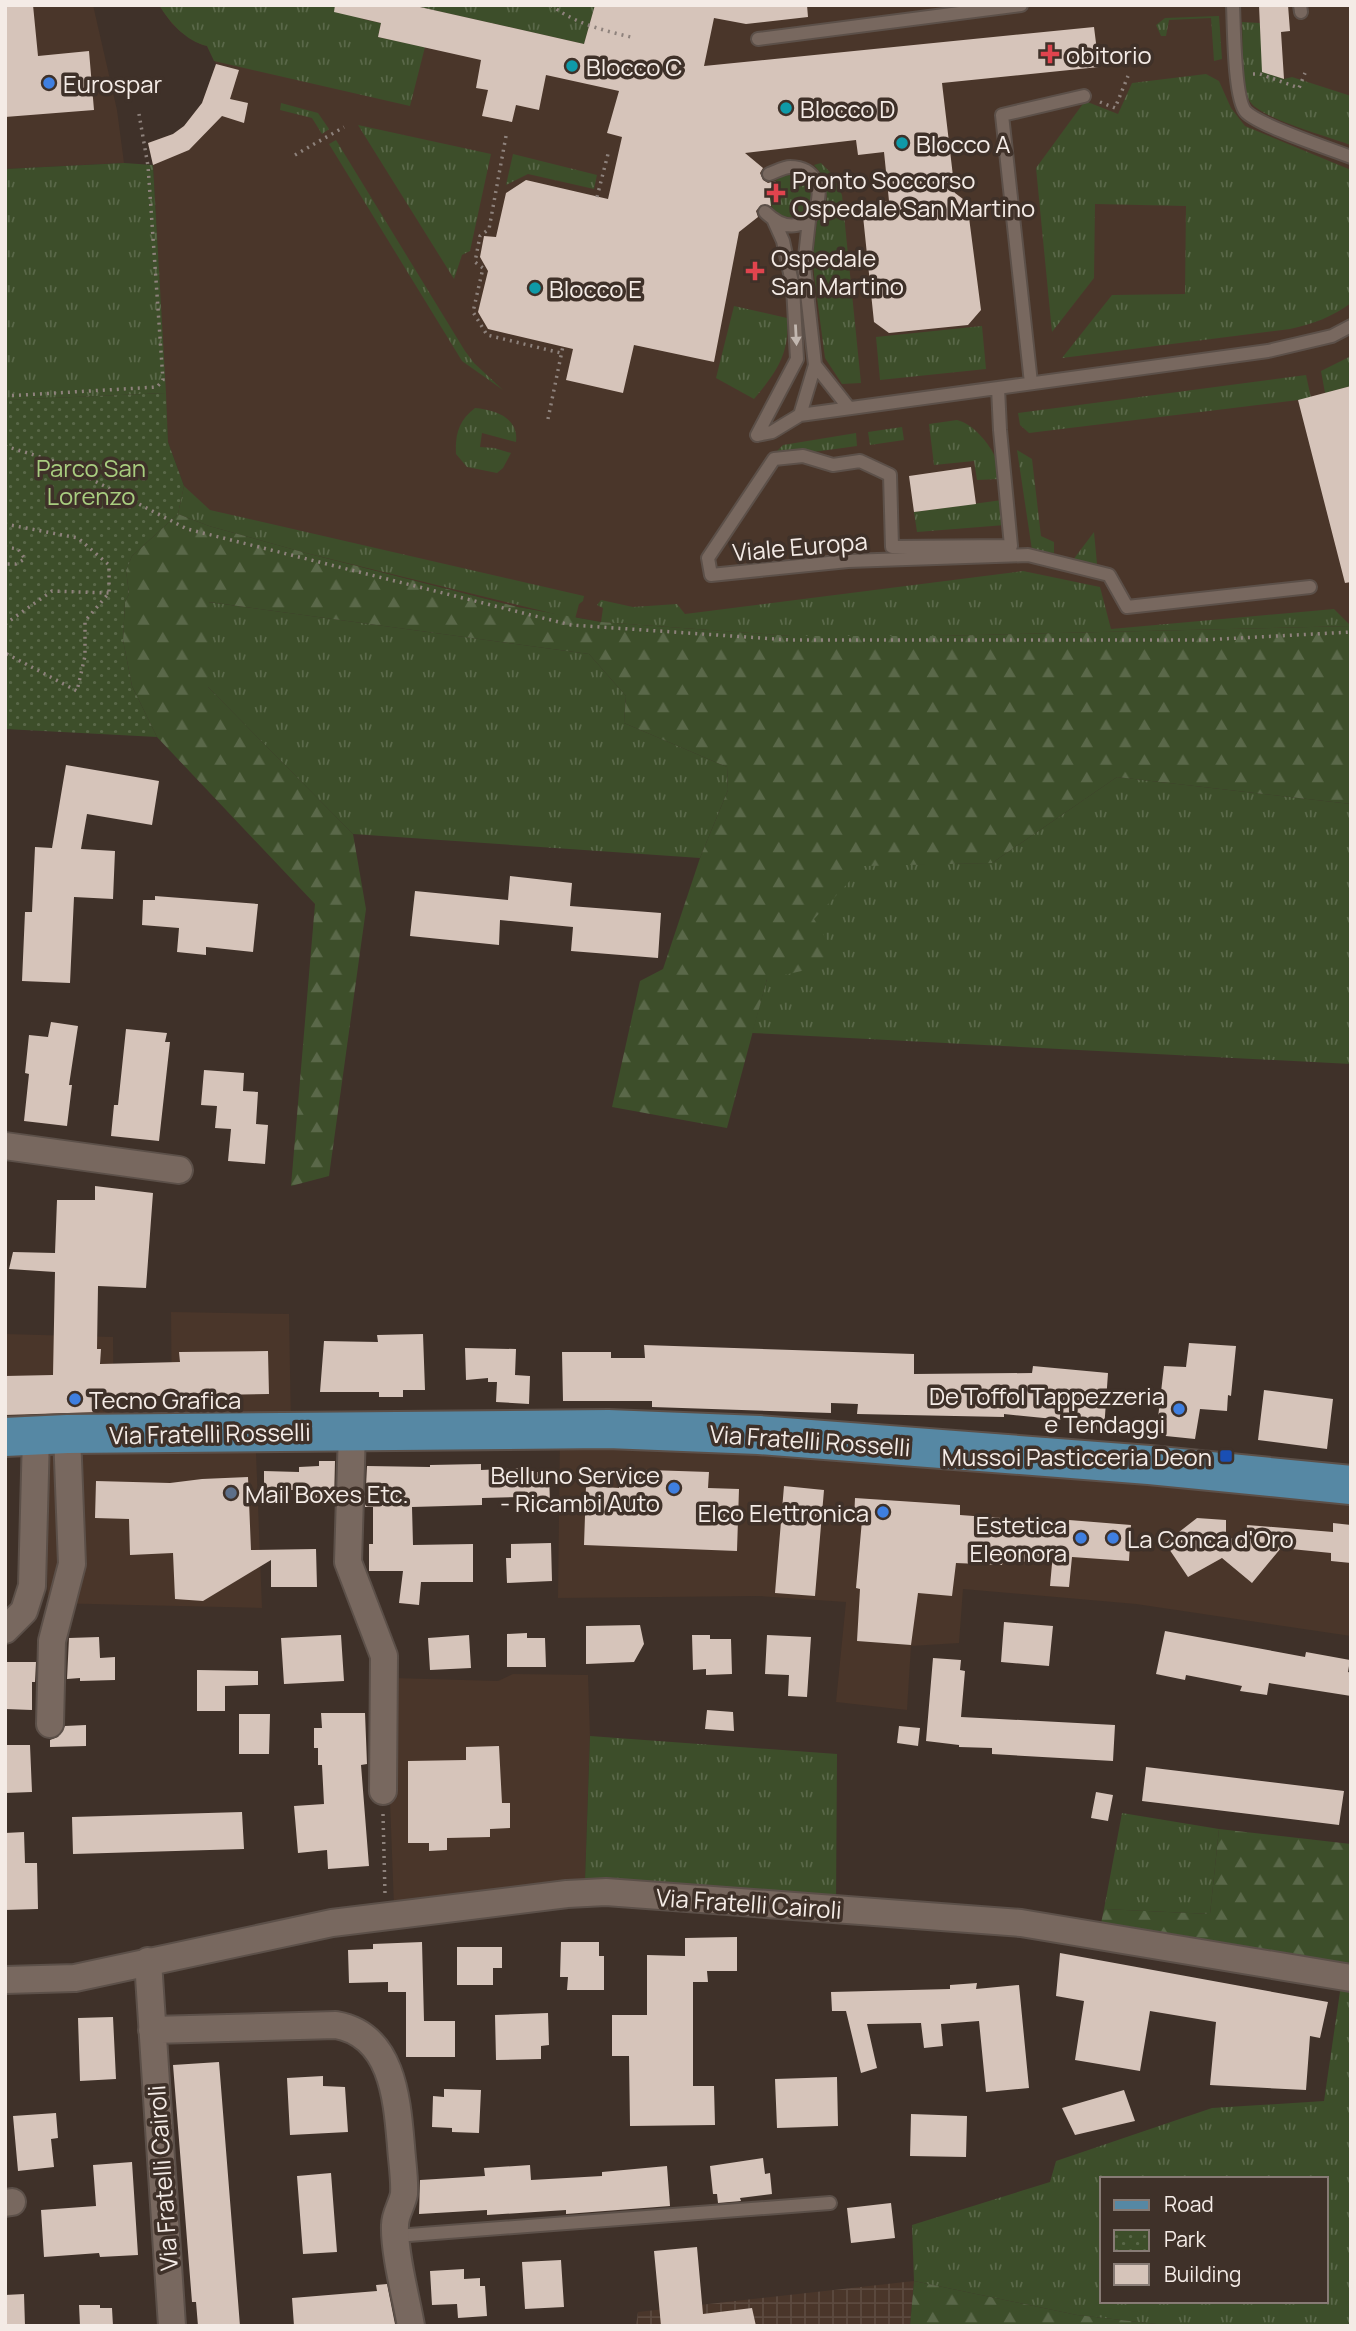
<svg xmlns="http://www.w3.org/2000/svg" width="1356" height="2331" font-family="Manrope,sans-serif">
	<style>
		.built { fill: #4a362a }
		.industrial { fill: url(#industrial-grid) }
		.grass { fill: url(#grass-tufts); fill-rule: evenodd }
		.forest { fill: url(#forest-firs) }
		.park { fill: url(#park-dots) }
		.building { fill: #d6c4ba }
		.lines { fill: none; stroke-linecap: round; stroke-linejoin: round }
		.lane-casing { stroke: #5c5049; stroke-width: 16 }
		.street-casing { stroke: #5c5049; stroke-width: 30 }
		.primary-casing { stroke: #5c5049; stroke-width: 42 }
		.path { stroke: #8e827c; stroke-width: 3.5; stroke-dasharray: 2 5; stroke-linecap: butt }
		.lane { stroke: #78685f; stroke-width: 12 }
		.street { stroke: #78685f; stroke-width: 26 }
		.primary { stroke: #5688a4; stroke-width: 38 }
		.oneway { fill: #c2b7b0 }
		.health-dot { fill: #e0444e; stroke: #3f3129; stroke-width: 2.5 }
		.culture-dot { fill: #0f9aa8; stroke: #3f3129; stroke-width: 2.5 }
		.shop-dot { fill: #3f7fe0; stroke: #3f3129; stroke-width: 2.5 }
		.transit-dot { fill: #1a4fb4; stroke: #3f3129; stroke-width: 2.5 }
		.service-dot { fill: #5c6f8a; stroke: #3f3129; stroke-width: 2.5 }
		.labels { text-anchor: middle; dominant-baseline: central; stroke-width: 7; stroke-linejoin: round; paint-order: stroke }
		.poi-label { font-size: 24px; fill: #f4ebe6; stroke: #3f3129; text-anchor: start }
		.park-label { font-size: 24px; fill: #a8cd7f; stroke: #3f3129 }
		.street-label { font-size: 24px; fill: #f4ebe6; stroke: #3f3129 }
	</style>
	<defs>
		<pattern id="industrial-grid" width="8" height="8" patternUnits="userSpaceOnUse" patternTransform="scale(1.75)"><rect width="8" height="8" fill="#4a362a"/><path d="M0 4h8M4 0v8" fill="none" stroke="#5c4a3f"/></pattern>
		<pattern id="grass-tufts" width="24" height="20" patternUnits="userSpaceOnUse" patternTransform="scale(1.75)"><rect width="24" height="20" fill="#3d4e2a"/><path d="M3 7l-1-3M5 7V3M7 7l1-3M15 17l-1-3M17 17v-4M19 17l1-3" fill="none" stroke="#5a6849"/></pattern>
		<pattern id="forest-firs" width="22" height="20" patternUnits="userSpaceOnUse" patternTransform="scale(1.75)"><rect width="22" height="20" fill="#3d4e2a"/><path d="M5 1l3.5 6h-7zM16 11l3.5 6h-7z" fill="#5a6849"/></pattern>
		<pattern id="park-dots" width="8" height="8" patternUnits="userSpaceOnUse" patternTransform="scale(1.75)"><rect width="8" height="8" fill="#3d4e2a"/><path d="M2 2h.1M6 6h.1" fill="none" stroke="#5a6849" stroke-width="1.8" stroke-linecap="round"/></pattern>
	</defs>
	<rect width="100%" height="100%" fill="#3f3129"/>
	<!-- built -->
	<path class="built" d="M5,5h88l24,105 7,53 -119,6z
		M159,5h1192v621l-414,10h-146l-190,-14 -83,-15 -212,-54 -128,-39 6,-28 -16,-44 -15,-277 -5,-22 25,-9 11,-8 18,-23 14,-39 -9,-18 -7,-2 -19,-12 -9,-8z
		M171,1312l118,2 2,112 -36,1 7,181 -214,-5 -5,-173 -38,1v-97l108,3 1,91 58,-1z
		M560,1433l791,48v155l-215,-32 -173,-15 -4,54 -48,3 -4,64 -71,-8 10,-100 -87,-6 -201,2z
		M513,1674l75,1 2,61 -5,145 -191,26 -5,-133 4,-96 105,3z"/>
	<!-- industrial -->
	<path class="industrial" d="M914,2281l-4,45h-274l2,-14z"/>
	<!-- grass -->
	<path class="grass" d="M159,5h206l-3,14 19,4 -3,14 47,10 -15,59 -196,-45 -7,-15c-21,-5 -37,-23 -48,-41z
		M411,5h184l-11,39z
		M1219,16l3,43 -8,2 -3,-43 -42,2 -3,16h-5l-5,-11 9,-7z
		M1242,22l18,1 3,49 21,7 8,-2 59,19v49c-22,-8 -87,-26 -100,-42 -10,-13 -8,-64 -9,-81z
		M1206,74l13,7 12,27 14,18 106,44v133c-19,14 -38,21 -61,26l-228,29 50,-63 73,-1 1,-88 -91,-2 -1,74 -42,54 -16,-164 49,-67 33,13 14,-31z
		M281,103l37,10 11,16 -7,5 -10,-16 -32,-8z
		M358,125l133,29 -21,97 -8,4 -8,24z
		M336,140l129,211 9,12 29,27 -41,-29 -133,-217z
		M513,154l84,21 -3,14 -66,-15 -22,11z
		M124,163l29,2 13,228 -161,7v-231z
		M821,163l11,11 10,21 19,188 -19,1 -17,-26 -11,-83 -1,-19 4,-34 8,-14 2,-12 -7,-24 -6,-7z
		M769 196a21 21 0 1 1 42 0a21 21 0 1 1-42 0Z
		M734,306l53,12c3,36 -11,55 -33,81l-38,-21z
		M982,326l4,43 -106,11 -4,-43z
		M1351,356v30l-26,7 -4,-22z
		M1306,375l5,23 -13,2 -269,33 -9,-8 -2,-12z
		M475,408c21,2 44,10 41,34l-34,-9 -2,14 14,1 17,5 -8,15 -6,5 -30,-6 -11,-13c-1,-20 3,-34 19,-46z
		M957,420c16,4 30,21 38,36 3,6 3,16 4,23l-22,1 -3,-19 -40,4 -5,-41z
		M902,427l2,13 -34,5 -2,-13z
		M856,433l1,13 -87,12 13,-13z
		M1017,450l15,9 9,77 13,6v11l-22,-3z
		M184,486l26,24 374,86 -1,5 -4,3 -4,15 -269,-66 -97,-27 -31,-12z
		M1002,500l3,25 -88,7 -3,-20z
		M1094,532l3,32 -24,-4z
		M1023,571l77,16 11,42 223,-20 17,17 -414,10h-146l-190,-14 2,-14 -6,-3 4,-5 32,7 44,-3 8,10z
		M208,602l381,52 37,42 -2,27 103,44 1,23 -28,68 -347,-24 -145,-147z
		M1117,777l234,27v260l-599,-31 15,-54 46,-60 51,-54 128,-2z
		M590,1736l247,18 -1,149 -251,-22z
		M1122,1813l97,16 -9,85 -106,-5z
		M1342,1978l9,2v346h-177l-97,-11 -163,-34 -2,-56 138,-43 6,-21 156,-53 112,-7zM1102,2179h224v122h-224z"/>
	<!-- forest -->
	<path class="forest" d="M178,514l31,12 97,27 212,54 83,15 190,14h146l414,-10v178l-234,-27 -125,86 -128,3 -50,53 26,43 -73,17 -40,149 -115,-21 28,-126 23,-12 37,-111 28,-68 -1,-23 -103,-44 2,-27 -37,-42 -380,-52 -1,85 145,147 13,75 -37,267 -38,10 24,-282 -158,-167 -25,-51 -9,-46 2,-38 4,-8 -3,-24 6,-14z
		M1219,1829l132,15v136l-252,-47 5,-24 106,5z
		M914,2281l163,34 97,11h-264z"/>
	<!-- park -->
	<path class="park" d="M166,393l2,49 16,44 -6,28 -46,42 -6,14 3,24 -4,8 -2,38 9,46 25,51 -152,-8v-329z"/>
	<!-- building -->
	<path class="building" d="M5,5h28l5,51 51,-5 5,59 -89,7z
		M335,5h76l173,39 11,-39h212l1,12 -62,7 -32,-6 -10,48 390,-39 5,40 -157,16 13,110 12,9 14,108 -13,15 -79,8 -15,-11 -11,-106 9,-12 17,-3 -5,-49 -26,3 -2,-15 -111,13 18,15 -3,5 3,7 5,3 8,-2 -7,10 2,15 -10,-1 -5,6 2,6 -19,15 -25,130 -80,-17 -11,48 -57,-13 7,-31 -85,-20 -10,-17 10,-41 -8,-14 4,-21 12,1 10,-44 20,-13 82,19 14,-62 -15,-4 12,-42 -73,-16 -7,35 -23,-5 -4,17 -30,-6 6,-26 -12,-2 5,-28 -103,-23 3,-14 -47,-11z
		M1259,5h29l2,26 -9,1 3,47 -22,-7z
		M216,64l23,6 -9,29 18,4 -4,20 -22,-7 -33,34 -36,15 -5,-22 25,-9 11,-8 18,-23z
		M1351,386v196l-6,1 -47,-183z
		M971,467l5,37 -62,8 -5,-36z
		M66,765l93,16 -7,44 -65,-11 -6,35 34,2 -2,48 -39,-2 -4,86 -48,-2 3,-69h7l3,-65 17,1z
		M510,876l62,7 -2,23 91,7 -3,45 -87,-7 2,-24 -73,-7 -1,25 -89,-9 5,-45 93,9z
		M155,896l103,8 -5,48 -47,-5v8l-29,-3 2,-24 -37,-3 1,-25h12z
		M51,1022l27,4 -9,59h3l-5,41 -43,-5 5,-47 -4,-1 4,-38 19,2z
		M126,1029l41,4 -2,9h5l-11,99 -48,-5 3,-31h4z
		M204,1070l40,3 -1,18 15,1 -2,32 12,1 -3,39 -37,-3 3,-32 -16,-1 2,-22 -16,-1z
		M95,1186l58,7 -7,95 -48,-2 -1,63h4l-1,15 80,-2 -1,-10 89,-1 1,43 -169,3 -1,15 -94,3v-39l48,-1 2,-103 -46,-3 4,-17 42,1 2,-53h38z
		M423,1334l2,56h-22v7h-24v-5h-59l4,-51 54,1 -1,-7z
		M1189,1343l47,3 -5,50 -3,-1 -1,16 -27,-2 -5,30 -39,-4 8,-69 22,1z
		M644,1345l270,9v20l118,-1 1,-7 75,7 -4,57 -30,-1v-8l-70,-7v3l-147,-3 1,-10 -27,-1v10l-179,-6v-6h-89l-1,-49h49v6h34z
		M465,1348l51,1 -1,26 15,1 -1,28 -33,-2 1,-20h-9v-4l-22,2z
		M1264,1390l69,9 -6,50 -69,-9z
		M319,1461h16l-1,40 -35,1v-12h-35v-19l35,1v-5l20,-1z
		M481,1464v6l47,-2v4h21l1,32 -27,2v-9l-41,1v7l-70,2 1,38 60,-1v38h-52l-2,23 -20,-2 4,-32h-34v-27h4v-37h-8l2,-41 63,1v-2z
		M619,1469l90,3 -1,16 31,1 -2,62 -153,-6 2,-59 33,2z
		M248,1477l3,73 65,-1 1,38h-46v-27l-68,41 -28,-2 -2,-46 -43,2 -1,-36 -34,-1 1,-37 74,2 32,-4z
		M784,1486l40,4 -9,106 -40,-3z
		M855,1498l105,7v10l109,8v-3l62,5 -2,36 -57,-4 -3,30 -19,-1 2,-22 -49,-4 -1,5 -46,-2 -4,33 -34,-3 -7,52 -54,-4 3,-52 -4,-1 6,-68 -8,1z
		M1197,1518l29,2v18l20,1 1,-14 86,7v-9l18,2v38l-20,-2v-8l-50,-5 -29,35 -30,-25 -34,19 -23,-34z
		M551,1543l1,38 -45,2 -1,-25h5v-14z
		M1004,1622l49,4 -4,40 -48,-4z
		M640,1625l4,19 -10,18 -48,2v-38z
		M1165,1631l140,26 1,-5 44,8 -2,12 3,1v23l-82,-13 -2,12 -27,-4 2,-5 -56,-11 -1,5 -29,-6z
		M527,1633v5h18l1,29h-39v-33z
		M341,1635l3,46 -60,3 -3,-46z
		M469,1635l2,33 -41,2 -2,-32z
		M692,1635h18v4h21l1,35 -26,1v-6l-13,1z
		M767,1635l44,2 -4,60 -19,-1 1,-21 -24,-1z
		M99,1637l1,21 15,-1v23l-35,1v-3l-13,1 2,-41z
		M933,1658l28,2 -1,10 5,1 -4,46 154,8 -2,36 -121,-7v-6l-33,-1v-2l-33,-4z
		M7,1662h29l-1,20h-3v28l-27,-1z
		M197,1670l61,1v14l-33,1v25h-28z
		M707,1710l26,2 1,19 -29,-2z
		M321,1713h44l2,51 -6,1 8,101 -41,3 -1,-19 -29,3 -4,-47 30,-2 -2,-39h-4v-17h-4v-20h8z
		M239,1714h31l-1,40h-30z
		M86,1725v21l-36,1v-7l8,-3 7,-11z
		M899,1726l21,2 -2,18 -21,-3z
		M5,1745h25l2,47 -27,1z
		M499,1746l3,57h8v25l-20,1v8l-43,1v12l-18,1v-8h-21v-82l58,-1v-13z
		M1146,1767l198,24 -5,34 -197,-24z
		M1096,1792l17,3 -5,26 -17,-3z
		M242,1812l2,37 -171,5 -1,-37z
		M24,1832l1,31h12l1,46 -33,1v-77z
		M737,1937v34h-30l1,11h-15v104h21l1,39 -85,1 -1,-70h-17v-41h35v-60l38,1v-18z
		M422,1942l2,79h31v36h-49v-65h-18v-10l-39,1 -1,-33 25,-1v-5z
		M561,1942h38v14h5v34h-37l1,-13h-8z
		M457,1947h45v21h-9v17h-36z
		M1060,1953l268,49 -8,36 -10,-2 -4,54 -96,-5 6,-63 -66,-11 -10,60 -65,-11 9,-59 -28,-5z
		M977,1983l-1,6 43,-4 10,103 -43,4 -7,-71 -38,3 2,22 -19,2 -3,-25 -54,1 10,44 -16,5 -15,-62h-14l-1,-19 119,-3v-4z
		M548,2013l1,32 -8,1v13l-45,1 -1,-45z
		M113,2017l3,62 -36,2 -2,-63z
		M219,2062l21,264h-42l-2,-24h-4l-19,-237z
		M323,2076v10l22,1 3,45 -58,3 -3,-57z
		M837,2077l1,49 -61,2 -2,-49z
		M444,2089l37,1 -2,43 -27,-1v-4l-20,-1 1,-31 11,1z
		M1124,2090l11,31 -60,14 -13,-27z
		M56,2113l2,25 -7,1 3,28 -36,4 -5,-55z
		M911,2114l56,2 -1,41 -56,-1z
		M763,2158l2,16 5,-1 2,21 -32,4 1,3 -23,2 -1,-9h-4l-3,-28z
		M132,2162l6,93 -38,2 -1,-4 -55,4 -3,-47 55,-4 -3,-41z
		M530,2165l1,15 71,-4v-4l65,-6 3,40 -104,8v-4l-79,5v-5l-68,4 1,-34 65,-4 -1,-8z
		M331,2173l6,79 -34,2 -6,-78z
		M891,2203l4,35 -44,5 -4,-35z
		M697,2247l6,67 49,-6 4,18h-95l-7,-75z
		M561,2260l3,47 -39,2 -3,-47z
		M464,2269v10l16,-1v8h5l2,30 -29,2 -1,-14 -25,1 -2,-34z
		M387,2284l8,40 -101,2 -2,-28 85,-7 -1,-6z
		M24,2294l1,32h-20v-31z
		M79,2305h21v3h12l1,18h-33z"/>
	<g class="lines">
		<!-- lane casing -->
		<g class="lane-casing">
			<path id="lane" d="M1233,5c1,20 1,95 13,107 14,14 82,36 105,45
				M1300,5l1,7
				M758,39l263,-34
				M765,212c48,47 79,-44 25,-45 -6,0 -15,5 -21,7
				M809,220l-5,46 11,99 34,43
				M1031,383l-29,-268 82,-19
				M998,388l2,42 11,116 -119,1 -2,-72 -30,-14 -27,4 -30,-9 -29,3 -66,99 3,17 137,-14 180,-6 81,20 18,32 183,-20
				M800,415l15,-50
				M757,435l15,-3 28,-17 468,-64 64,-15 19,-10
				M757,435l40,-76 -4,-72 -10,-46 -9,-20
				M396,2236l434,-33"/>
		</g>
		<!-- street casing -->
		<g class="street-casing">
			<path id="street" d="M5,1146l174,24
				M352,1431l-4,131 36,94 -1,135
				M5,1630l19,-19 8,-25 4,-150
				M50,1724l2,-83 20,-77 -5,-130
				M148,1961l24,365
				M5,1980l70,-2 257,-55 235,-29 39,-2 415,31 330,55
				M152,2030l184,-5c57,10 61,75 65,121 1,16 4,33 3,48 -2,11 -9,20 -9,31 -1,28 11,72 16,101
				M5,2203l7,-1"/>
		</g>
		<!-- primary casing -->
		<g class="primary-casing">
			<path id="primary" d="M5,1437l62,-3 541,-5 151,6 390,30 202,20"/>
		</g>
		<!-- path -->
		<path class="path" d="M551,5c24,19 55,26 84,33
			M1253,74h7l39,14 6,-15
			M1100,102l15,6 13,-32
			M506,136l-17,93 -9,7 -5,26 8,6 -10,44 14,23 74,18
			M295,155l49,-28
			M597,197l11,-43
			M5,396l152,-9 6,-7 -15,-214 -9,-52
			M548,419l15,-73
			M5,446l55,17 127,66 384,96 219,15h413l148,-8
			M5,524l73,14 31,27v28l-24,28v35l-8,35 -72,-38
			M5,547l13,2 7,10 -9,5h-11
			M5,624l47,-33 57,2
			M383,1814l2,80"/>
		<!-- lane -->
		<use href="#lane" class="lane"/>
		<!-- street -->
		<use href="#street" class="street"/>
		<!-- primary -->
		<use href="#primary" class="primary"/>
	</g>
	<!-- one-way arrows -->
	<defs><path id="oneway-solid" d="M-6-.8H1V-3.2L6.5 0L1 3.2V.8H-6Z" transform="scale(1.75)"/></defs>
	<use class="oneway" href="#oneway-solid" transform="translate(796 335) rotate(87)"/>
	<!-- markers -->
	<g class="health-dot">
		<path d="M1046.5 43.5h7v7h7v7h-7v7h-7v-7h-7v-7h7z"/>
		<path d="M772.5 182.5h7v7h7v7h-7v7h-7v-7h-7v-7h7z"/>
		<path d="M751.5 260.5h7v7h7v7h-7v7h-7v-7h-7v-7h7z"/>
	</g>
	<g class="culture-dot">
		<circle cx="572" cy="66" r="7"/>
		<circle cx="786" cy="108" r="7"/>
		<circle cx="902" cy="143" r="7"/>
		<circle cx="535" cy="288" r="7"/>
	</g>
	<g class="shop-dot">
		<circle cx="49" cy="83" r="7"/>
		<circle cx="75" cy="1399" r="7"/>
		<circle cx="1179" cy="1409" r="7"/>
		<circle cx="674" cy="1488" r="7"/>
		<circle cx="883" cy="1512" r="7"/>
		<circle cx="1081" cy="1538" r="7"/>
		<circle cx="1113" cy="1538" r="7"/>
	</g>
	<rect class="transit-dot" x="1219" y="1449" width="14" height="14" rx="3.5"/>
	<circle class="service-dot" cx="231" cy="1493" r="7"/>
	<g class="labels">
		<!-- poi labels -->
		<g class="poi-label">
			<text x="1066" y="54">obitorio</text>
			<text x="586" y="66">Blocco C</text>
			<text x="63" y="83">Eurospar</text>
			<text x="800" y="108">Blocco D</text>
			<text x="916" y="143">Blocco A</text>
			<text x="792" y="179">Pronto Soccorso<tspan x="792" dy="28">Ospedale San Martino</tspan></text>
			<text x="771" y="257">Ospedale<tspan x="771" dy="28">San Martino</tspan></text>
			<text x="549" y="288">Blocco E</text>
			<text x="1165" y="1395" text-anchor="end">De Toffol Tappezzeria<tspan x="1165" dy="28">e Tendaggi</tspan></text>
			<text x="89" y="1399">Tecno Grafica</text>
			<text x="1212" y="1456" text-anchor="end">Mussoi Pasticceria Deon</text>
			<text x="660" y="1474" text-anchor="end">Belluno Service<tspan x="660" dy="28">- Ricambi Auto</tspan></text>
			<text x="245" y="1493">Mail Boxes Etc.</text>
			<text x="869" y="1512" text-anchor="end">Elco Elettronica</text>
			<text x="1067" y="1524" text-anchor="end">Estetica<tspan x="1067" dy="28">Eleonora</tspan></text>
			<text x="1127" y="1538">La Conca d'Oro</text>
		</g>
		<!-- park labels -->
		<g class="park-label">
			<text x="91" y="467">Parco San<tspan x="91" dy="28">Lorenzo</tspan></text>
		</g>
		<!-- street labels -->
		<g class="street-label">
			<text transform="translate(800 546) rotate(-5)">Viale Europa</text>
			<text transform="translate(210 1433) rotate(-1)">Via Fratelli Rosselli</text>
			<text transform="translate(810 1440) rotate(4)">Via Fratelli Rosselli</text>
			<text transform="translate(749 1903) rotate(4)">Via Fratelli Cairoli</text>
			<text transform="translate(162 2178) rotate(-94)">Via Fratelli Cairoli</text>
		</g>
	</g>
	<!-- border -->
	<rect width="1356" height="2331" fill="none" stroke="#f4ebe6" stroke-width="14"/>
	<!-- legend -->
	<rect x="1100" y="2177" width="228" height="126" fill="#3f3129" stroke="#877b75" stroke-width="2"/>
	<rect x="1114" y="2200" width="35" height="10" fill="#5688a4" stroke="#877b75" stroke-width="2"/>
	<text x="1164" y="2212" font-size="21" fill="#f4ebe6">Road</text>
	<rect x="1114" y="2230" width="35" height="21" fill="url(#park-dots)" stroke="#877b75" stroke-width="2"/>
	<text x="1164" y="2247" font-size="21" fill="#f4ebe6">Park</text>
	<rect x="1114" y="2264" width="35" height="21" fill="#d6c4ba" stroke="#877b75" stroke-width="2"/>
	<text x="1164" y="2282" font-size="21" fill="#f4ebe6">Building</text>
</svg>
